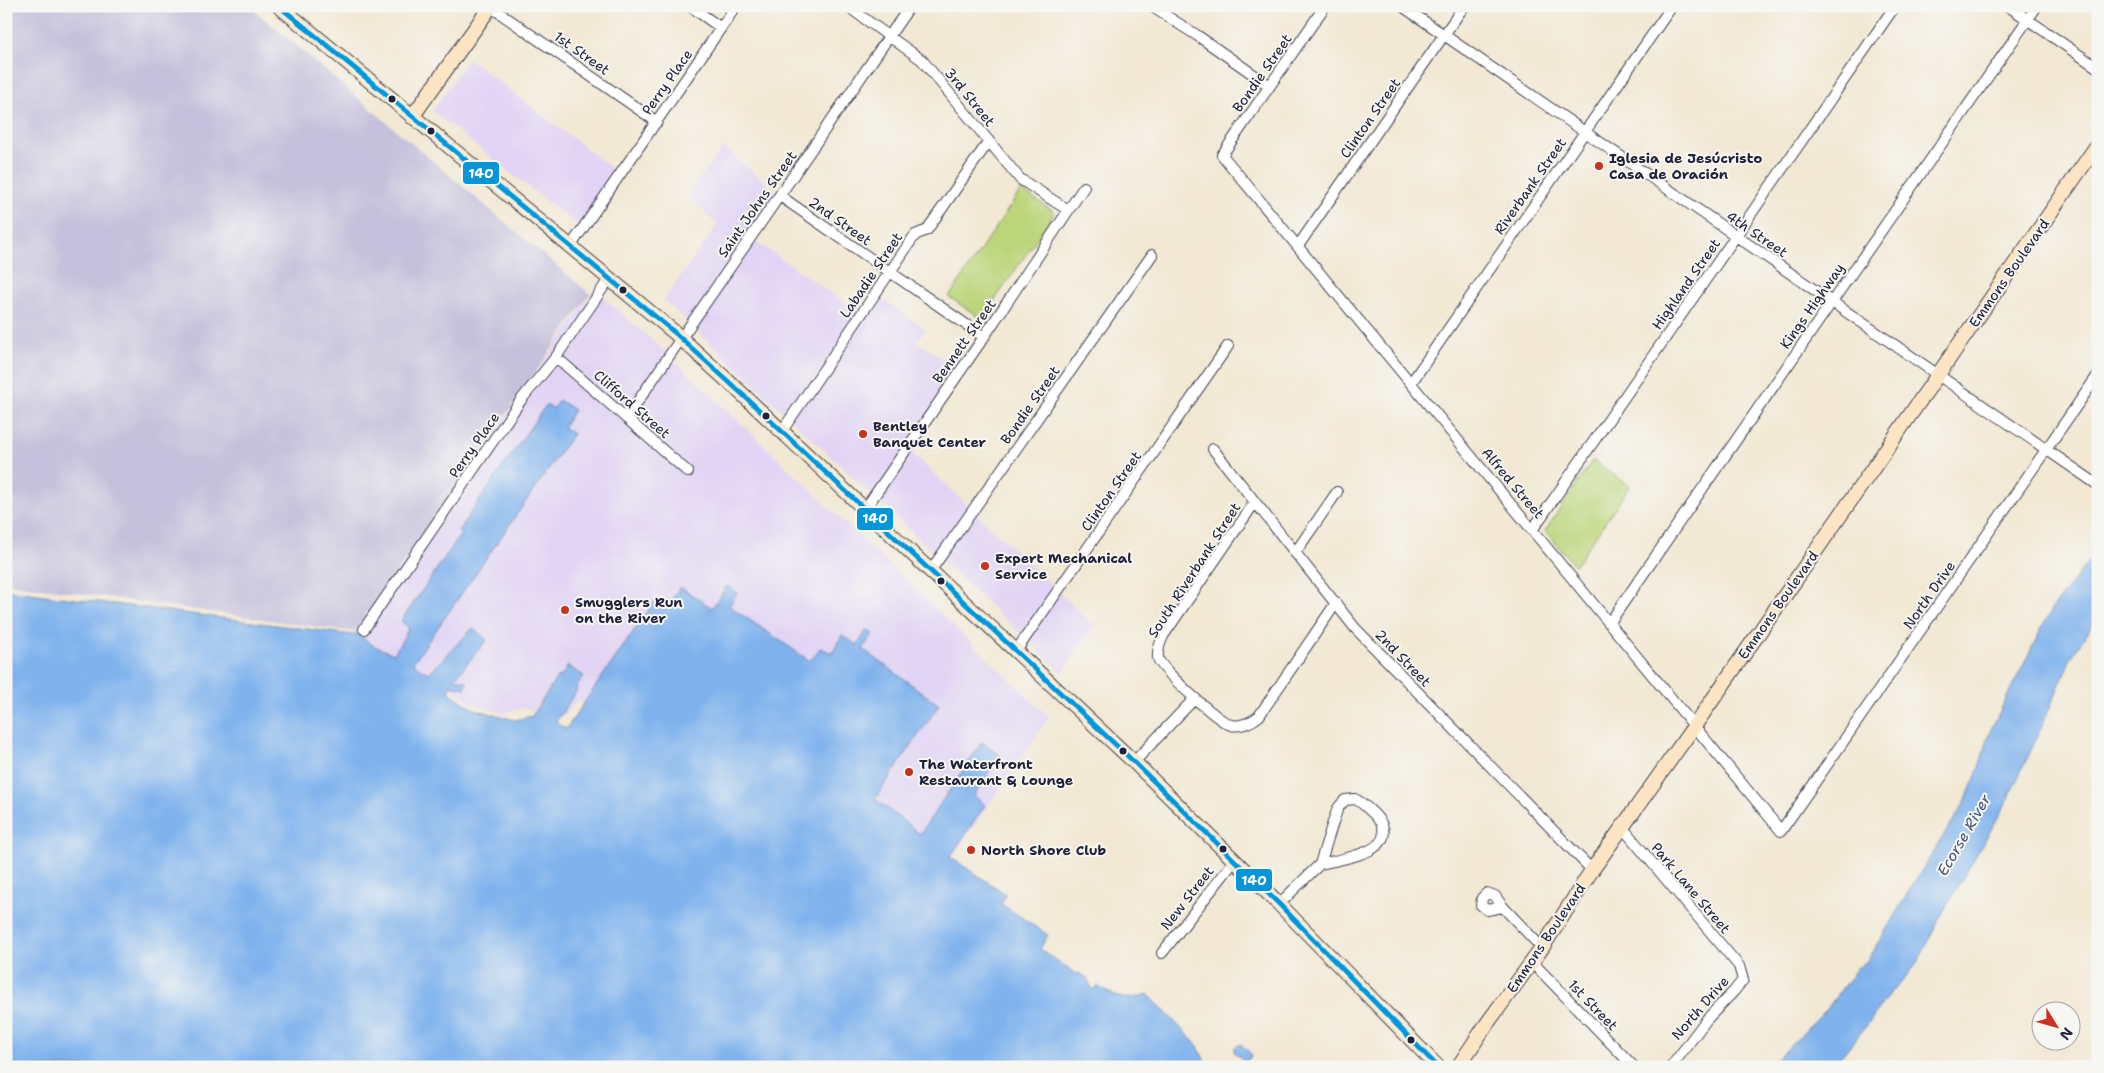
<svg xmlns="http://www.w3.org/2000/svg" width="2104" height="1073" font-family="'Shantell Sans',sans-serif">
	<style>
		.built { fill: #e1d4f4 }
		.industrial { fill: #c5c0db }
		.green { fill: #bcd57a; stroke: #6f7c5a }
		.water { fill: #80b3ed; stroke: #516a94 }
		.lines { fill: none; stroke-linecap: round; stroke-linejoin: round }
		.street-casing { stroke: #414052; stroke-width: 12 }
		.secondary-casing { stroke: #414052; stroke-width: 16 }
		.street { stroke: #fff; stroke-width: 10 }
		.secondary { stroke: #fce5c4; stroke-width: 14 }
		.bus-1-casing { stroke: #f6f6f2; stroke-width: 9 }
		.bus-1 { stroke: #0696d7; stroke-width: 5 }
		.bus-dot { fill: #22223b; stroke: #f6f6f2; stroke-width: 2 }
		.poi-dot { fill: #c8321e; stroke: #f6f6f2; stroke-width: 2 }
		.labels { text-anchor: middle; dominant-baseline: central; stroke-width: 4; stroke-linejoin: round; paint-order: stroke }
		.street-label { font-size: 14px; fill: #22223b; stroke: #f6f6f2 }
		.poi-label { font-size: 14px; font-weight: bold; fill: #22223b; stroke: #f6f6f2; text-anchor: start }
		.water-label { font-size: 15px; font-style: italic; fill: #435579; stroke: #f6f6f2 }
		.line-badge { stroke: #f6f6f2; stroke-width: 2 }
		.badge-label { font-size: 14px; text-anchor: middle; font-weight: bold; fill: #fff }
	</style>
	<rect width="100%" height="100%" fill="#f6f6f2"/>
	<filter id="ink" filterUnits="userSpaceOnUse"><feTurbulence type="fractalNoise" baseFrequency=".02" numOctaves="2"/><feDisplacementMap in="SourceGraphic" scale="10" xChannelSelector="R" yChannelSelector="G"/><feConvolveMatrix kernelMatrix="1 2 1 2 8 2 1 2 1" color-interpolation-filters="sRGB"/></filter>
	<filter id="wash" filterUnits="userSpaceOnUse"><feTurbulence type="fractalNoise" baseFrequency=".0096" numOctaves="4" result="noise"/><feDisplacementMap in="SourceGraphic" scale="20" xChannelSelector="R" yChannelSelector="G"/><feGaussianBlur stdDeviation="1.12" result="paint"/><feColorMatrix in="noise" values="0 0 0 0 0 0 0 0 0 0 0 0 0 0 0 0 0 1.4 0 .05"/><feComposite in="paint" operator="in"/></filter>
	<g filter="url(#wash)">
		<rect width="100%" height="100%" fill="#f2e8d3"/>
		<!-- built -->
		<path class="built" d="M468,58l152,117 -38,54 -150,-118z
			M724,147l56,49 -29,42 110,76 14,-20 51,35 -9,13 43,28 -53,78 188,178 -33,47 -398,-373 53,-75 -30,-30z
			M595,290l74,65 380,362 -96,139 -375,-156 -14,16 -43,-8 -18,6 -30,-11 -56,-35 -30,-13 -33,-23z"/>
		<!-- industrial -->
		<path class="industrial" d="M6,6h243l341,288 -236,338 -348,-49z"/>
		<!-- green -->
		<path class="green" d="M1021,190l34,22 -73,107 -33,-22z
			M1593,460l37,26 -55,80 -30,-35z"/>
		<!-- water -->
		<path class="water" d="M559,400l15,10 -11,17 10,7 -160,229 9,7 7,3 44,-45 14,12 -32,38 12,3 -2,7 -15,-3v8l24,16 41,11 17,-4 26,-40 3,1 7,-11 16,10 -8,12 1,2 -21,32 10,7 88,-127 11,7 15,-22 32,21 15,-22 10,7 -8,13 81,55 10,-13 12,5 10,-18 15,10 10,-15 6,4 -10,15 76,56 -64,94 45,35 62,-92 18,13 -26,41 11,9 -35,52 56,37 -5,10 47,31 -8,14 36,25 3,-1 8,5 6,12 5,-4c19,12 27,16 50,8l50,52 9,21h-1201v-477l347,45 3,-2 18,13 20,8 15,-26 -8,-7 60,-87 -3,-3 88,-126 7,4z
			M2098,549v67l-27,42 -36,84 -31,65 -67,116 -19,38 -14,19 -14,12 -21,31 -37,44h-63l58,-58 30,-41 10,-6 46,-78 52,-82 13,-32 13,-41 60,-119z
			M1241,1044l11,11 -4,5h-4l-10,-8 1,-5z"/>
	</g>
	<g filter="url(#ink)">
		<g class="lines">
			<!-- street casing -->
			<g class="street-casing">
				<path id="street" d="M690,6l31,22
					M847,6l75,54 98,119 48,31
					M1151,6l47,30 72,50
					M1325,6l-103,149 559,676 317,-456
					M1402,6l696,479
					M2008,6l90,62
					M491,7l166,115
					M780,196l204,141
					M1298,246l166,-240
					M570,247l166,-241
					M556,357l132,115
					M1411,383l261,-377
					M627,417l283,-411
					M782,431l133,-196 12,-5 62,-89
					M1213,449l142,179 237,242
					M1255,502l-92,134c-3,7 -6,15 -5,22 2,11 62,65 73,67 10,2 21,-3 28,-9l77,-113
					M865,509l119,-172 100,-150
					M1533,529l362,-523
					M1295,553l42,-61
					M931,570l221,-315
					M1610,622l427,-616
					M364,629l157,-229 35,-43 53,-78
					M1016,651l212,-305
					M1134,762l61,-64
					M1355,799c8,4 21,16 26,24 16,30 -42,36 -61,41l14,-45 4,-11 7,-8z
					M1622,827l117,139 4,14 -9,11 -27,28 -36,48
					M1279,904l41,-40
					M1503,907l-16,3 -6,-5 1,-7 5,-5 8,3 8,11 39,41
					M1162,953l73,-93
					M1532,962l102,105"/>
			</g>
			<!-- secondary casing -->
			<g class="secondary-casing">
				<path id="secondary" d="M279,6l395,326 67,61 393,369 145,142 159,163
					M412,117l79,-111
					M1458,1067l28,-42 56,-77 50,-78 103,-145 403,-581"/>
			</g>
			<!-- street -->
			<use href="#street" class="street"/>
			<!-- secondary -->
			<use href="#secondary" class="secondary"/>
			<!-- bus-1 casing -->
			<g class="bus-1-casing">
				<path id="bus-1" d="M279,6l395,326 67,61 393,369 145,142 159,163"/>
			</g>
			<!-- bus-1 -->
			<use href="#bus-1" class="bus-1"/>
		</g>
	</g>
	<!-- markers -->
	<g class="bus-dot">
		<circle cx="392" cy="99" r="4.5"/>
		<circle cx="431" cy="131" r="4.5"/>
		<circle cx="623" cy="290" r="4.5"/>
		<circle cx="766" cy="416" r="4.5"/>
		<circle cx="941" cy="581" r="4.5"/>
		<circle cx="1123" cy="751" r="4.5"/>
		<circle cx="1223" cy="849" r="4.5"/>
		<circle cx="1411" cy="1040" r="4.5"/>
	</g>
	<g class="poi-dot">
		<circle cx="1599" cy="166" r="5"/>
		<circle cx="863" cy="434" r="5"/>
		<circle cx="985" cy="566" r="5"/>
		<circle cx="565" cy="610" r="5"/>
		<circle cx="909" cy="772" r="5"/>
		<circle cx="971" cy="850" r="5"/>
	</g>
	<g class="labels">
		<!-- street labels -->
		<g class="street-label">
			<text transform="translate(582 53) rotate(35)">1st Street</text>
			<text transform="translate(1262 73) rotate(-55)">Bondie Street</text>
			<text transform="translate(667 82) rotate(-55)">Perry Place</text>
			<text transform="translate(970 97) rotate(51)">3rd Street</text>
			<text transform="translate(1370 118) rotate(-55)">Clinton Street</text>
			<text transform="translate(1530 186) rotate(-55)">Riverbank Street</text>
			<text transform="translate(757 204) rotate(-55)">Saint Johns Street</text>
			<text transform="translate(840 221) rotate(35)">2nd Street</text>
			<text transform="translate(1757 234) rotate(34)">4th Street</text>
			<text transform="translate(2009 273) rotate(-55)">Emmons Boulevard</text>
			<text transform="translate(871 275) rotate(-56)">Labadie Street</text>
			<text transform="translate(1686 284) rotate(-55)">Highland Street</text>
			<text transform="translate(1812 306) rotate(-55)">Kings Highway</text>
			<text transform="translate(964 341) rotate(-55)">Bennett Street</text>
			<text transform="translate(632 404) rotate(41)">Clifford Street</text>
			<text transform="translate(1030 405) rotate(-55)">Bondie Street</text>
			<text transform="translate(474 445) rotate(-55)">Perry Place</text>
			<text transform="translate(1513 483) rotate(50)">Alfred Street</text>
			<text transform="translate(1111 491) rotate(-55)">Clinton Street</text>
			<text transform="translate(1194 570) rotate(-57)">South Riverbank Street</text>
			<text transform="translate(1929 595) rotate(-55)">North Drive</text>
			<text transform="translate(1778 605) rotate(-55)">Emmons Boulevard</text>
			<text transform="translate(1403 658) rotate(46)">2nd Street</text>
			<text transform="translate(1691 888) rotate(50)">Park Lane Street</text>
			<text transform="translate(1187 898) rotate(-52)">New Street</text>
			<text transform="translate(1546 938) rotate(-56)">Emmons Boulevard</text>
			<text transform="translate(1593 1005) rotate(46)">1st Street</text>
			<text transform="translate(1700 1008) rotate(-49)">North Drive</text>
		</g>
		<!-- poi labels -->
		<g class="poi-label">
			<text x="1609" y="158">Iglesia de Jesúcristo<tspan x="1609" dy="16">Casa de Oración</tspan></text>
			<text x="873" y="426">Bentley<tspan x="873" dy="16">Banquet Center</tspan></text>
			<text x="995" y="558">Expert Mechanical<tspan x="995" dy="16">Service</tspan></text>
			<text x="575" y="602">Smugglers Run<tspan x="575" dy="16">on the River</tspan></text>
			<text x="919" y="764">The Waterfront<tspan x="919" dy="16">Restaurant &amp; Lounge</tspan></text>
			<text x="981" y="850">North Shore Club</text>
		</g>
		<!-- water labels -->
		<g class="water-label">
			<text transform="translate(1964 835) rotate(-60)">Ecorse River</text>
		</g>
	</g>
	<g class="line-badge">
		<rect x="462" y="161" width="38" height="24" rx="5" fill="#0696d7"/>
		<rect x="856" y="507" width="38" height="24" rx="5" fill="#0696d7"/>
		<rect x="1235" y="868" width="38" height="24" rx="5" fill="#0696d7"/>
	</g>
	<g class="badge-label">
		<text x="481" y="178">140</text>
		<text x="875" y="523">140</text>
		<text x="1254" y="885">140</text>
	</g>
	<!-- margin -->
	<rect width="2104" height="1073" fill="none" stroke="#f6f6f2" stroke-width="25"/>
	<!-- north arrow -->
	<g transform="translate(2056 1026) rotate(127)"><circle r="24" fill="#f6f6f2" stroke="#a1a1a9"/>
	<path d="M0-4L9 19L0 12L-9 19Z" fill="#c8321e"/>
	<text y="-8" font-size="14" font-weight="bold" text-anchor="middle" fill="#22223b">N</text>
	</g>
</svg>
